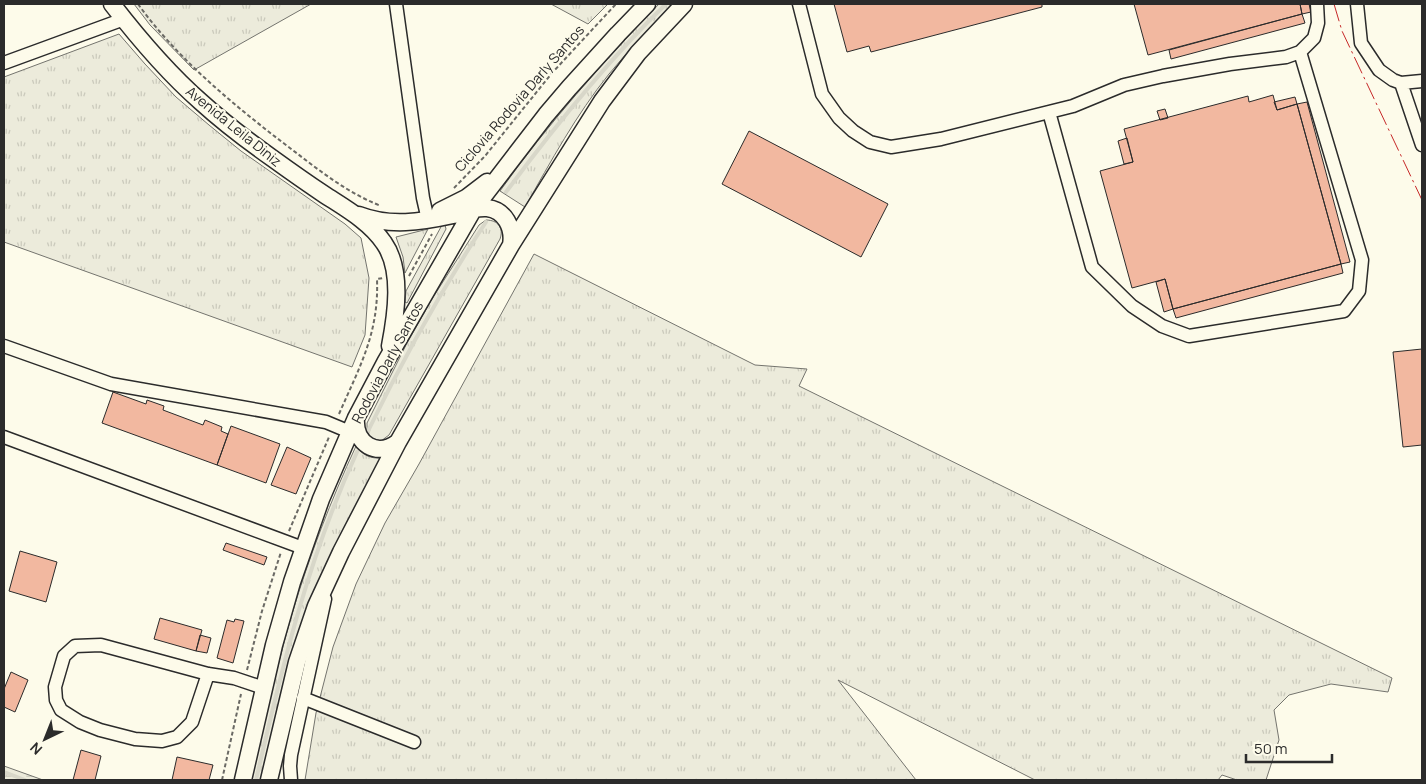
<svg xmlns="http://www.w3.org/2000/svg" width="1426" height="784" font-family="Manrope,sans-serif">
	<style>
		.grass { fill: url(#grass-tufts); stroke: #74746e }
		.wetland { fill: url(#wetland-marsh); stroke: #74746e }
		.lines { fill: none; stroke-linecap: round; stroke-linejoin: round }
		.stream { stroke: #d8d7c9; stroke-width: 4 }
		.building { fill: #f2b8a0; stroke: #2b2b2b }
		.minor-casing { stroke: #2b2b2b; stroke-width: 15 }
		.major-casing { stroke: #2b2b2b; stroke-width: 19 }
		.path { stroke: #6a6964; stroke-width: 2; stroke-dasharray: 4 2.5; stroke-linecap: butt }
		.minor { stroke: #fdfbea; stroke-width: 12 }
		.major { stroke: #fdfbea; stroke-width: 16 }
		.power { stroke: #c62828; stroke-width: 1; stroke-dasharray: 18 4 2.5 4; stroke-linecap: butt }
		.labels { text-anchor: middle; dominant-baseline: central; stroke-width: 4; stroke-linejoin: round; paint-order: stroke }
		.street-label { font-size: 14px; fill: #2b2b2b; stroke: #fdfbea }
	</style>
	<defs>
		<pattern id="grass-tufts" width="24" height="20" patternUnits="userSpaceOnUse" patternTransform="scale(1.25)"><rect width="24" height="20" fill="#ecebdb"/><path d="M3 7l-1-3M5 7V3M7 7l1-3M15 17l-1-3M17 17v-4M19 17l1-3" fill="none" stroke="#cbcabc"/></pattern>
		<pattern id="wetland-marsh" width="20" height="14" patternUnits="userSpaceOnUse" patternTransform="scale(1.25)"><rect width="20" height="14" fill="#ecebdb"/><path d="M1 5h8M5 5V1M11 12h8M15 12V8" fill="none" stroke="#cbcabc"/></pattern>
	</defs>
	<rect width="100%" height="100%" fill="#fdfbea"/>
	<!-- grass -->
	<path class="grass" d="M134,4h177l-117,66 -44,-45z
		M551,4h57l-20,20z
		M659,4h15c-22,23 -45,45 -65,70 -33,41 -58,87 -84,133l-25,-16c48,-67 102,-128 159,-187z
		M119,34l26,30 31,33 33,28 32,26 104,73 16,14 8,40 -4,57 -13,32 -348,-125v-165z
		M486,220c12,0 18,8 14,19l-111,196 -8,6 -10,-3 -4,-7v-8l39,-78 26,-46 47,-74z
		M442,225h3l1,4 -39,74 -2,-1 1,-11z
		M428,229l-23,44 -2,-16 -7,-20z
		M534,254l221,111 52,4 -8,17 593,292 -4,14 -57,-8 -42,11 -15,15 5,30 -13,40h-29l-15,-5 -4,5h-183l-197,-100 78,100h-611l11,-67 17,-66 23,-63 29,-61 34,-59z
		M356,446c6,9 15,13 26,12l-28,52 -23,45 -68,225h-12c13,-56 25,-111 41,-166 17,-57 39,-114 64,-168z"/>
	<!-- wetland -->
	<path class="wetland" d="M4,766l39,14h-39z"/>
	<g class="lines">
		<!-- stream -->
		<path class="stream" d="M506,192c49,-66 101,-131 160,-188
			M368,431c35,-72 74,-142 118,-209
			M4,772l21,8
			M256,780c26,-113 52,-222 101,-328"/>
	</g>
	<!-- building -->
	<path class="building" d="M834,4h208v3l-171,45 -2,-6 -22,6z
		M1134,4h166l2,10 -154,41z
		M1300,4h9l2,8 -9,2z
		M1302,14l3,9 -134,36 -2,-9z
		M1273,95l4,15 20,-6 44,160 -168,45 -8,-30 -33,9 -32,-117 33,-9 -9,-33 124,-33 1,6z
		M1295,97l2,7 -20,6 -3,-8z
		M1307,102l43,160 -9,2 -44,-160z
		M1165,109l3,9 -8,2 -3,-9z
		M749,131l139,73 -27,53 -139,-73z
		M1127,138l6,24 -9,2 -6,-23z
		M1341,264l2,9 -167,45 -3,-9z
		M1165,279l8,30 -9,3 -8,-30z
		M1422,349v96l-19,2 -10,-95z
		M113,392l33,12 1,-4 17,6 -1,4 40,15 2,-5 17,7 -1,4 7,3 -11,31 -115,-42z
		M231,426l49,18 -14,39 -49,-18z
		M287,447l24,11 -15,36 -25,-9z
		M226,543l41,14 -3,8 -41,-15z
		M20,551l37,11 -11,40 -37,-11z
		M160,618l42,12 -6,21 -42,-12z
		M235,619l9,2 -11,42 -16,-5 10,-38 7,2z
		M200,635l11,3 -4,15 -11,-2z
		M11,672l17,8 -13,32 -11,-5v-18z
		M81,750l20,6 -6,24h-22z
		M177,757l36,8 -4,15h-37z"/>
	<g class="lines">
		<!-- minor casing -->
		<g class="minor-casing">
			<path id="minor" d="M396,4l27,194 5,22
				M799,4l23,90 17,24 14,13 17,11 21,5 50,-8 132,-33 51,-21 39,-9 67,-12 56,-7 14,-5 14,-14 4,-15 -1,-19
				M1357,4l4,39 18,27 14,10 8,3 21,-2
				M4,63l120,-44
				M1401,83l21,62
				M1049,112l43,155 40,39 30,20 27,10 155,-25 15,-20 3,-31 -62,-208
				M4,346l107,38 215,38 24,10
				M4,437l299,111
				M208,674l-16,48 -15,15 -15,4 -27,-2 -35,-9 -20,-8 -19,-12 -5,-10 -1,-13 9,-31 11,-10 26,-1 107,29 26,4 30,10
				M303,698l111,44
				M291,780l-1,-14 1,-11 34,-156"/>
		</g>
		<!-- major casing -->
		<g class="major-casing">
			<path id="major" d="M112,4c27,35 56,69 89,98 22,20 47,39 71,56 18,13 35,25 53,37 20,13 45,27 59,48 19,27 12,72 6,103
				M440,211l26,-13 21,-16
				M359,215c31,12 62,7 94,0 10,-3 23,-8 34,-7 18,2 27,20 24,37
				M356,418c-2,26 21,40 42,24
				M243,780l31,-135 18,-63 29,-83 35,-81 30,-57 87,-151 73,-95 23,-27 49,-54 29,-30
				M269,780l28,-118 19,-56 25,-54 57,-110 113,-197 91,-144 36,-48 46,-49"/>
		</g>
		<!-- path -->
		<path class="path" d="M138,4c38,53 92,98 144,138 32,24 61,49 99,64
			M454,188l31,-32 67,-83 64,-69
			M409,276l23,-42
			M339,414c21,-48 40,-81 38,-135l6,-1
			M289,531l40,-94
			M247,670l15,-59 19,-59
			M222,780l19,-86"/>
		<!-- minor -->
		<use href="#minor" class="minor"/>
		<!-- major -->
		<use href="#major" class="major"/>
		<!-- power -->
		<path class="power" d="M1334,4l8,27 80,169"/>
	</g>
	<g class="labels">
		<!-- street labels -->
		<g class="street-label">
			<text transform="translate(519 98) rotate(-49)">Ciclovia Rodovia Darly Santos</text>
			<text transform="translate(234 126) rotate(39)">Avenida Leila Diniz</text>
			<text transform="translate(387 362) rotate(-62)">Rodovia Darly Santos</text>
		</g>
	</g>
	<!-- border -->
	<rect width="1426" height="784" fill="none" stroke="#2b2b2b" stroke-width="10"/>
	<!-- north arrow -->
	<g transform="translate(45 739) rotate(223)" stroke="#fdfbea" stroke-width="4" paint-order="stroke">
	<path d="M0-4L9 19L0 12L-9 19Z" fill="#2b2b2b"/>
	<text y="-8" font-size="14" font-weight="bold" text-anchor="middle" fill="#2b2b2b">N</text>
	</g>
	<!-- scale -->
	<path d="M1246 754v8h86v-8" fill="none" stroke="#2b2b2b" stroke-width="2.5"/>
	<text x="1254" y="754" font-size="15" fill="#2b2b2b" stroke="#fdfbea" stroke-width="4" paint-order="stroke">50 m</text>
</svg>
